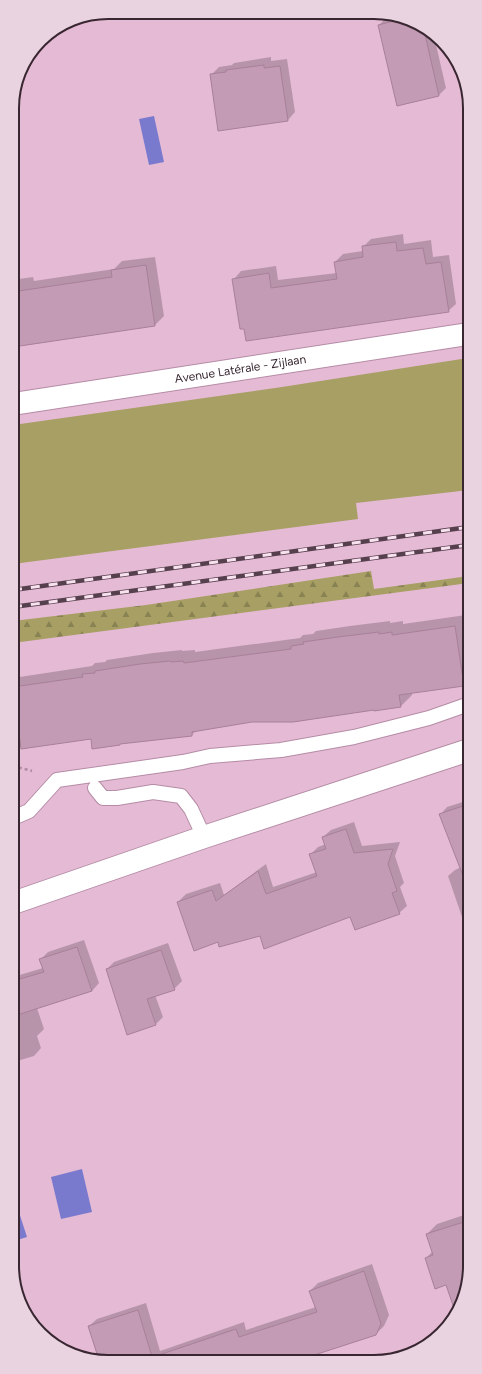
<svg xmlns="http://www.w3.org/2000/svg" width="482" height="1374" font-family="Figtree,sans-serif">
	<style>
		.forest { fill: url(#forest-firs) }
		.garden { fill: #a79f63 }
		.water { fill: #797ace }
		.shadow { fill: #0003 }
		.building { fill: #c49bb4; stroke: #a88099 }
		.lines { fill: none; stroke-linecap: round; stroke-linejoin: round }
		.service-casing { stroke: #b58ca5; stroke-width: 16 }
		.minor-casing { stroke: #b58ca5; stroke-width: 24 }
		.secondary-casing { stroke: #b58ca5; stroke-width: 24 }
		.path { stroke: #ae8ba1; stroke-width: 2.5; stroke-dasharray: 3 3; stroke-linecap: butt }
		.service { stroke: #fff; stroke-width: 14 }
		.minor { stroke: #fff; stroke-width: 22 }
		.secondary { stroke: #fff; stroke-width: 22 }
		.rail-casing { stroke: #56404d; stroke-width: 4.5 }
		.rail { stroke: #f9e2f0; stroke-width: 3; stroke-dasharray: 9; stroke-linecap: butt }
		.labels { text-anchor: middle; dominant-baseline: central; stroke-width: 3; stroke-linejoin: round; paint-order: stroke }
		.street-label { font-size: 12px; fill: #382731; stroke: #f9e2f0 }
		.rim { fill: none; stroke: #382731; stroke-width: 2 }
	</style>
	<defs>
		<pattern id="forest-firs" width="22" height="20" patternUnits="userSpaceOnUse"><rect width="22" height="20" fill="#a79f63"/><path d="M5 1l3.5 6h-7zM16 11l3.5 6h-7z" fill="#898252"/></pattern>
	</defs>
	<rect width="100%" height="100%" fill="#e5bad5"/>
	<!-- forest -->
	<path class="forest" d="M371,571l3,18 95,-13v7l-456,60v-22l133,-16z"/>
	<!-- garden -->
	<path class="garden" d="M468,358l1,132 -113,13 2,16 -345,45v-139l269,-38z"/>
	<!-- water -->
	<path class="water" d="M154,116l10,46 -15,3 -10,-46z
		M82,1169l10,43 -31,7 -10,-42z
		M14,1197l13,40 -13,4z"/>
	<!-- shadow -->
	<path class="shadow" d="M396,15l38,21 12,52 -7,7 -60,-70 7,-7z
		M271,57v4l16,-2 8,53 -7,8 -76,-46 7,-7 13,-2 2,-2z
		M403,234l1,10 27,-4 2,17 16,-2 7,49 -8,7 -201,29 -13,-61 7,-8 35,-5 2,14 59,-7 -2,-11 8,-8 20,-3v-4l8,-8z
		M155,257l9,59 -9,9 -142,21 -1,-66 21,-3 1,4 80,-12 8,-8z
		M466,615l3,17v47l-6,6 -51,7v3l-11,11 -149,15 -56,9 -4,5 -100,3 -79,10v-70l79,-12 3,-3 10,-1 2,-2 46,-7 29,-3v1l13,-1v2l105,-14 3,-3 10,-1 3,-3 34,-5 40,-5v2l13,-2v3z
		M469,800v118l-6,2 -15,-44 7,-6 6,-3 -20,-53 6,-7z
		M354,822l8,24 38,-4 -5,14 9,27 -4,4 7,19 -8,7 -48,3 -90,19 -42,6 -41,-39 8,-8 34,-11 4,12 42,-31 7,23 44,-15 -7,-17 8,-8 8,-3 -3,-7 8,-7z
		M84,940l15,43 -7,8 -55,17 7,21 -7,7 4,12 -7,8 -20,6 -1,-85 30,-9 -3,-8 8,-8z
		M168,943l14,38 -8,8 -19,6 8,22 -7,7 -49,-55 7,-7z
		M470,1213v59l-23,12 -21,-26 7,-7 -6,-17 10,-10z
		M372,1264l17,51 -5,11 -8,8 -80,26h-196l-11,-34 8,-7 49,-16 14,48 84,-29 2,8 70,-23 -6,-16 8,-8z"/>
	<!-- building -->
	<path class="building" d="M402,19l22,11 15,66 -42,10 -19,-81z
		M264,65v3l16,-2 8,55 -70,10 -8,-57 16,-2v-2z
		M396,242l1,9 26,-3 3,16 15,-2 8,50 -203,29 -2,-12h-4l-8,-50 37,-6 2,15 66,-9 -3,-17 29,-5 -1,-11z
		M146,265l9,61 -142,21 -1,-55 100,-15 -1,-7z
		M455,626l9,60 -65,9 2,12 -27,4v-1l-81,12h-41l-60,10v4l-72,8v1l-28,4 -1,-10 -70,10 -8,-62 70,-10 -1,-3 13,-1v-2l45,-7 30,-3 1,1 12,-1 1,2 107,-14v-3l13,-2 -1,-2 35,-5 41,-5v2l13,-2v3z
		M469,804v81l-2,1 -28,-72z
		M346,829l8,24 39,-4 -5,15 9,27 -5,2 8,21 -45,16 -5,-13 -86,32 -4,-13 -41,11 -1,-5 -24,9 -17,-49 35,-12 4,11 42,-30 8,23 51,-18 -8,-22 17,-5 -4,-12z
		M77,947l15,44 -78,25 -1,-35 31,-9 -5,-13z
		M161,950l14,40 -28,9 9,26 -29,10 -21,-66z
		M470,1220v52l-7,31 -7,11 -10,-29 -11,4 -10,-31 8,-3 -7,-21z
		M364,1271l17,53 -5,11 -77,25h-140v-5l77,-26 3,8 78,-25 -8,-21z
		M138,1310l15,50h-54l-11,-34z"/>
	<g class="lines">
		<!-- service casing -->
		<g class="service-casing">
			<path id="service" d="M95,788l8,10h14l36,-6 28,4 10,13 13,28
				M13,818l16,-7 28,-31 126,-18 27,-6 71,-6 73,-13 75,-19 40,-14"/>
		</g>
		<!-- minor casing -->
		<g class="minor-casing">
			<g id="minor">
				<path id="s1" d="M13,404l455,-70"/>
			</g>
		</g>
		<!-- secondary casing -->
		<g class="secondary-casing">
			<path id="secondary" d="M13,903l191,-66 265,-87"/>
		</g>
		<!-- path -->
		<path class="path" d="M13,766l19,5"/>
		<!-- service -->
		<use href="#service" class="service"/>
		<!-- minor -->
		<use href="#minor" class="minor"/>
		<!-- secondary -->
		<use href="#secondary" class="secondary"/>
		<!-- rail casing -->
		<g class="rail-casing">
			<path id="rail" d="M13,590l456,-63
				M13,607l456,-62"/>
		</g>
		<!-- rail -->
		<use href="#rail" class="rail"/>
	</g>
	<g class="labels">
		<!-- street labels -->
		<g class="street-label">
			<text stroke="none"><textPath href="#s1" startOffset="230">Avenue Latérale - Zijlaan</textPath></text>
		</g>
	</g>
	<!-- crop -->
	<path d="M0 0H482V1374H0ZM108 19H374A89 89 0 0 1 463 108V1266A89 89 0 0 1 374 1355H108A89 89 0 0 1 19 1266V108A89 89 0 0 1 108 19Z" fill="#ead3e1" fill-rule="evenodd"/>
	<path class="rim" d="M108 19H374A89 89 0 0 1 463 108V1266A89 89 0 0 1 374 1355H108A89 89 0 0 1 19 1266V108A89 89 0 0 1 108 19Z"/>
</svg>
